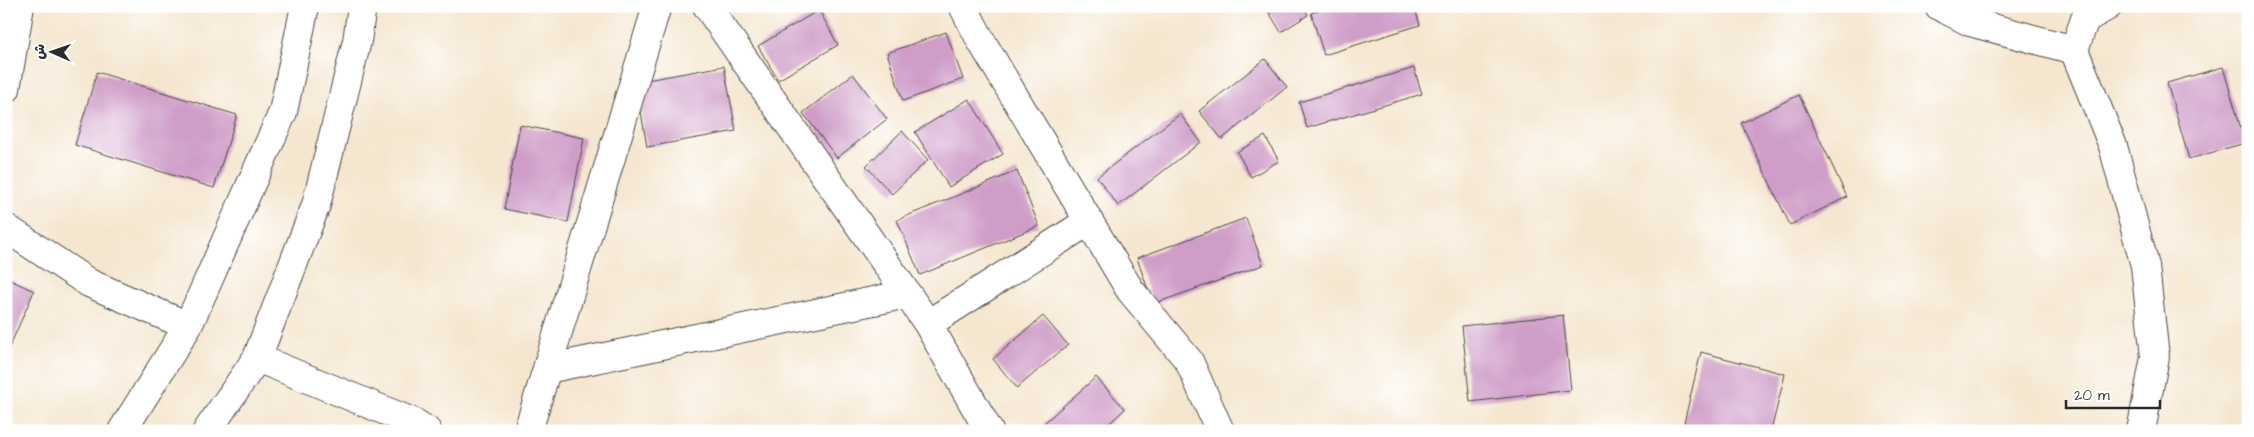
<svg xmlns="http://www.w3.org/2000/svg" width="2254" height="437" font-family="'Architects Daughter','Playpen Sans Arabic',sans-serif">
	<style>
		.building { fill: #cf9dc8 }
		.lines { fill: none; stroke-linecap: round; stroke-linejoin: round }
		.minor-casing { stroke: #494744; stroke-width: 30 }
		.minor { stroke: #fff; stroke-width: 28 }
	</style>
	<rect width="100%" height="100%" fill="#fff"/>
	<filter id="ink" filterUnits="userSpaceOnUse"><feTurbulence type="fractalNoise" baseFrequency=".02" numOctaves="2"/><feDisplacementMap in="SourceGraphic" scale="10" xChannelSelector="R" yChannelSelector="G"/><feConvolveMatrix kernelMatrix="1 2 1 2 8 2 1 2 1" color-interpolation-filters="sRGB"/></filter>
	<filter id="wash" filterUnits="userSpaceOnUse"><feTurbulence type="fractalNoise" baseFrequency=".0096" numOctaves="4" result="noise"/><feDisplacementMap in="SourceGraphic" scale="20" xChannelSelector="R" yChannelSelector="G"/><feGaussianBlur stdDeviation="1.12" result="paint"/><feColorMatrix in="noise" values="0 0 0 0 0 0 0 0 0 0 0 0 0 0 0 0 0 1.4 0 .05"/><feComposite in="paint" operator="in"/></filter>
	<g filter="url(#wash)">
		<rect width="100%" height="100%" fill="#f5e6cf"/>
		<g id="blocks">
			<!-- building -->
			<path class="building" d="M1265,6h38l5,9 -27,17z
				M1332,6h82l6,19 -96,30 -13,-42z
				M819,10l19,35 -60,35 -20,-34z
				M946,32l17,47 -60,22 -16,-48z
				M1265,59l22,28 -65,52 -23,-28z
				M724,66l12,65 -89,16 -11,-65z
				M2223,67l22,76 -56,16 -22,-76z
				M1414,68l8,26 -115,34 -8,-26z
				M97,72l140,43 -23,73 -139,-43z
				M853,74l34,45 -50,39 -34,-45z
				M1799,95l48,102 -57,28 -49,-102z
				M969,99l34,55 -54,33 -34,-55z
				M1180,114l21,28 -83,64 -21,-29z
				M520,125l64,13 -16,84 -64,-13z
				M902,131l26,29 -36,34 -26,-28z
				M1265,136l14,25 -28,16 -14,-25z
				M1017,171l22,55 -119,49 -23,-55z
				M1246,218l17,47 -110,39 -16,-46z
				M6,278l28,13 -28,64z
				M1563,315l8,75 -101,12 -8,-76z
				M1043,316l25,29 -51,43 -24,-29z
				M1701,352l84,22 -14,57h-72l-16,-4z
				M1096,377l29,32 -24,22h-50l-7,-8z"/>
		</g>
	</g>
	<g filter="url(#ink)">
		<use href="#blocks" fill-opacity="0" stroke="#494744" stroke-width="1"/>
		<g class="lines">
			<!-- minor casing -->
			<g class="minor-casing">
				<path id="minor" d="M707,6l221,318 61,107
					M963,6l17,33 150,251 59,71 31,70
					M1939,6l31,16 104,28
					M2108,6l-23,13 -11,31 39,96 32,120 10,91 -14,74
					M6,89l14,-83
					M6,228l83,55 99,43
					M928,324l161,-103
					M257,358l158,65 12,8
					M547,369l360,-75
					M122,431l66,-105 95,-214 22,-106
					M207,431l50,-73 59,-153 41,-164 5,-35
					M528,431l129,-425"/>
			</g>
			<!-- minor -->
			<use href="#minor" class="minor"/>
		</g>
	</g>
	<!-- margin -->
	<rect width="2254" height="437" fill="none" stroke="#fff" stroke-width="25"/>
	<!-- north arrow -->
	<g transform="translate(52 52) rotate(272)" stroke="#ffffff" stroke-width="4" paint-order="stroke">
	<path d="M0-4L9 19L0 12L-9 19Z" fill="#2b2b2b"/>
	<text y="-8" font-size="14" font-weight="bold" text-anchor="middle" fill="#2b2b2b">ش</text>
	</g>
	<!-- scale -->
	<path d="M2066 400v8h94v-8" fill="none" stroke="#2b2b2b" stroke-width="2.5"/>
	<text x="2074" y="400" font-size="15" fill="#2b2b2b" stroke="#ffffff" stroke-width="4" paint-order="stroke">20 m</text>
</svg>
